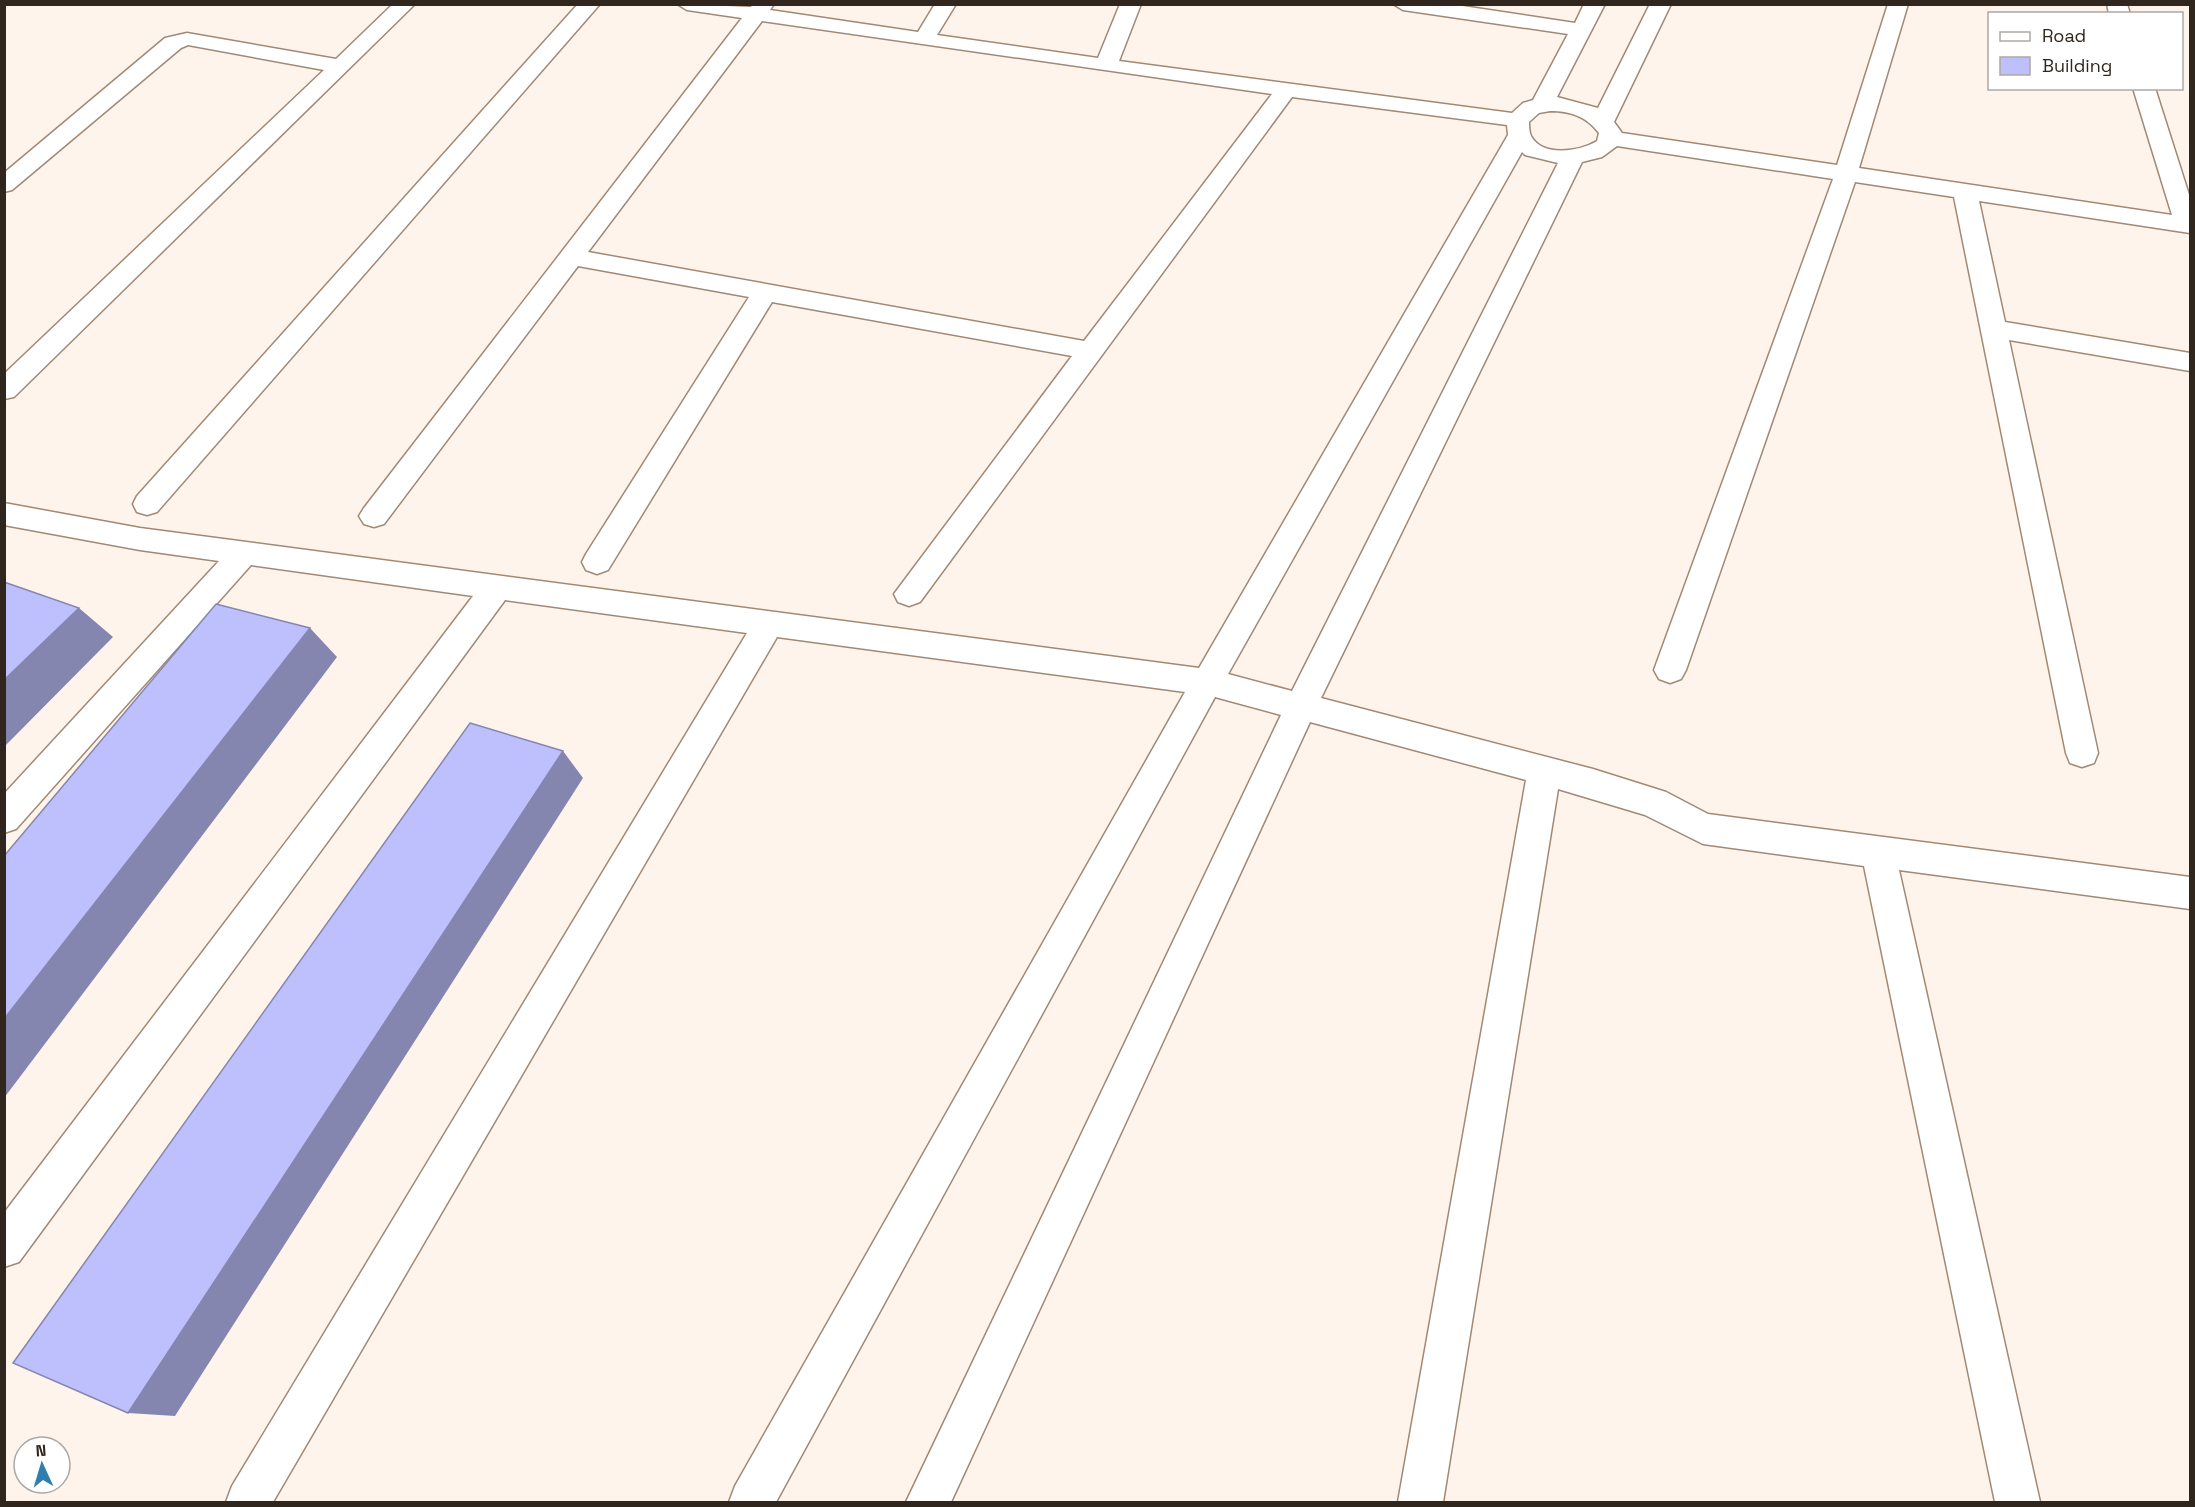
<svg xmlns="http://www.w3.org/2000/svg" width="2195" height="1507" font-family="'Space Grotesk',sans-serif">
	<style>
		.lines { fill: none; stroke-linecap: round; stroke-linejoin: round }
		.minor-casing { stroke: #a18975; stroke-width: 3 }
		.minor { fill: #fff; fill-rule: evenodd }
		.shaded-wall { fill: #8486b0 }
		.building { fill: #bdc0fc; stroke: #8486b0; stroke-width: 1.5 }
	</style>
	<rect width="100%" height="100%" fill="#fff4ec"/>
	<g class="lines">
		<!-- minor casing -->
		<g class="minor-casing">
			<path id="minor" d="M393,4h22l-401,393 -10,2v-25l320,-304 -136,-25 -7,3 -169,142 -8,2v-19l161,-135 22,-5 149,26z
				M578,4h22l-443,508 -10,3 -10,-3 -4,-8 4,-8z
				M677,4l74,3 2,-3h21l-4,6 148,22 17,-28h21l-19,31 161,23 22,-54h21l-22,57 393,52 11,-10 10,-3 35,-66 -165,-24 -10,-6h56l126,19 9,-19h21l-48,93 41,11 52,-104h21l-57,118 8,11 215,32 51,-161h20l-49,164 313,47 -39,-127h22l35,110v35l-211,-32 26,121 185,31v18l-181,-31 89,413 -4,10 -12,4 -12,-4 -4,-10 -112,-556 -99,-15 -169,488 -5,9 -11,4 -11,-4 -5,-9 179,-491 -216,-33 -15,11 -20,5 -261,536 272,71 73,23 42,22 482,63v32l-291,-39 141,632h-45l-131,-636 -161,-22 -58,-29 -87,-26 -115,713h-45l128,-722 -216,-58 -359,780h-45l375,-787 -66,-18 -439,805h-47l6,-16 450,-794 -408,-55 -504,865h-47l6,-16 515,-853 -242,-33 -486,662 -15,5v-54l469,-617 -222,-31 -235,264 -12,4v-39l215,-233 -79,-11 -136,-25v-22l136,25 1059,140 309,-533 -1,-10 -215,-28 -372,505 -11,4 -11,-4 -4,-8 178,-238 -300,-54 -164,268 -11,4 -11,-4 -4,-8 4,-8 163,-257 -171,-31 -194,258 -10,3 -10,-3 -5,-8 5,-8 378,-490 -55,-8zM762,21l510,73 -188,247 -496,-89zM1550,111c20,0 36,5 49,22l-2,8c-17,10 -54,17 -66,-5 -2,-4 -2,-10 -2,-14l10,-9zM1522,152l3,3 33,8 -266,528 -64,-17z
				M2107,4h20l3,10h-21z"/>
		</g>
		<!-- minor -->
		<use href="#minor" class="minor"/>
	</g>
	<!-- shaded-wall -->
	<path class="shaded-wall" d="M79,608l34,29 -109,110v-67z
		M310,628l27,29 -333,441v-79z
		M563,751l20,27 -408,638 -47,-3z"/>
	<!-- building -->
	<path class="building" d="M4,582l75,26 -75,72z
		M216,604l94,24 -306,391v-163z
		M470,723l93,28 -435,662 -115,-50z"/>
	<!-- border -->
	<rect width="2195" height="1507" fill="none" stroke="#30261e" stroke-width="12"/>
	<!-- legend -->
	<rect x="1988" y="12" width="195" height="78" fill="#ffffff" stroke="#aca8a5" stroke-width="1.5"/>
	<rect x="2000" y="32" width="30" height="9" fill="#ffffff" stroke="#aca8a5" stroke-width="1.5"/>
	<text x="2042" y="42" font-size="18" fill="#30261e">Road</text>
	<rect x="2000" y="57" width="30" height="18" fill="#bdc0fc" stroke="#aca8a5" stroke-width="1.5"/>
	<text x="2042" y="72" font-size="18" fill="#30261e">Building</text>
	<!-- north arrow -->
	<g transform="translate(42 1465) rotate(356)"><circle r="28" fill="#ffffff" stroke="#aca8a5" stroke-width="1.5"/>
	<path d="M0-4.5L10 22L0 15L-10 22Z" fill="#2e7fb0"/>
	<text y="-9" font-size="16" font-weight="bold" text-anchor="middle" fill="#30261e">N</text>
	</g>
</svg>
